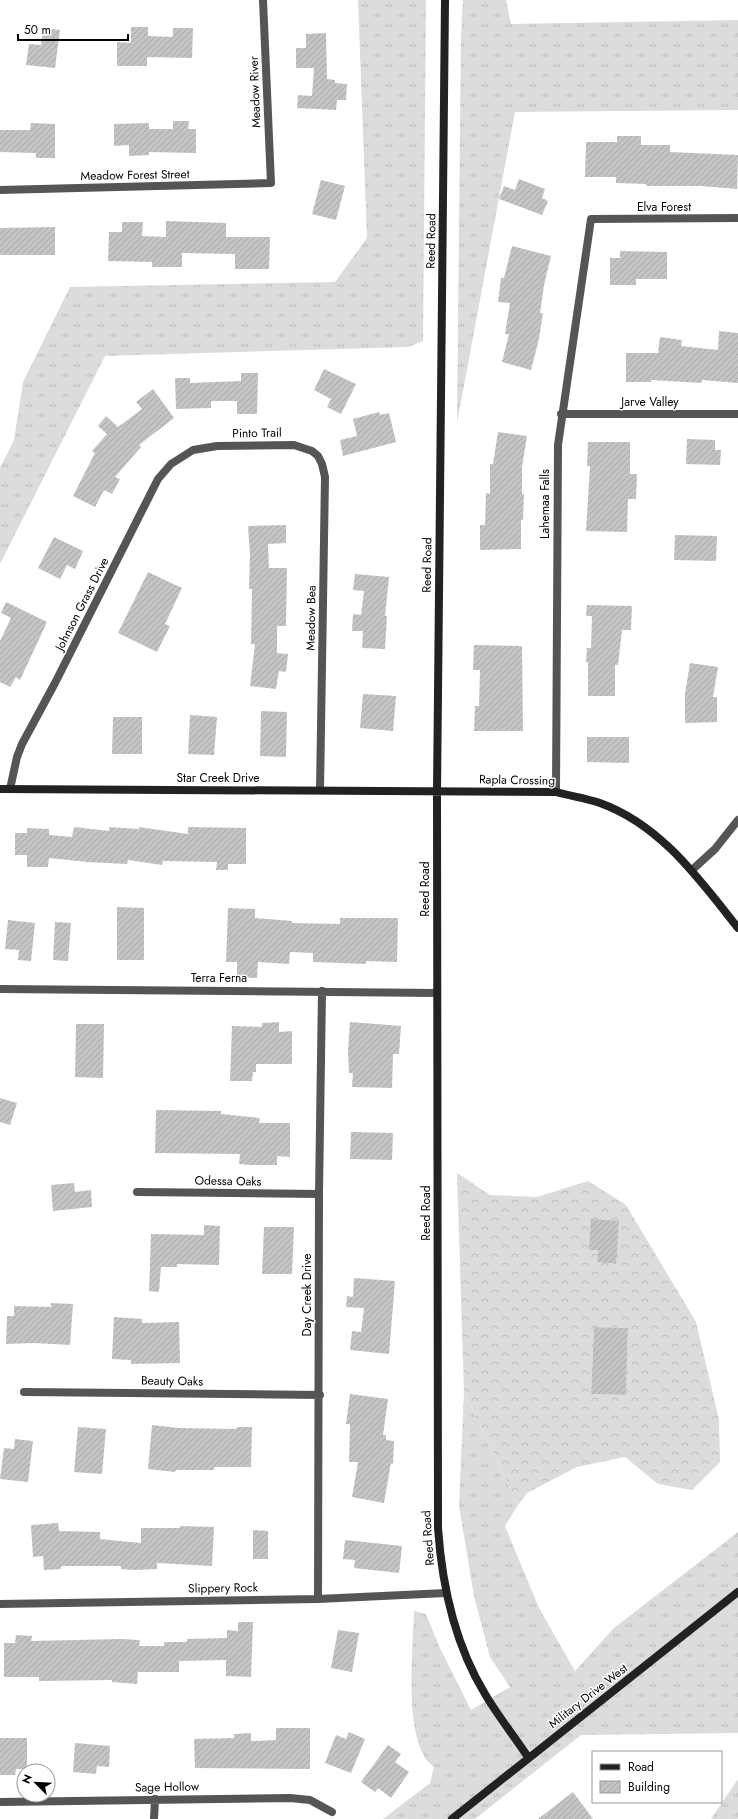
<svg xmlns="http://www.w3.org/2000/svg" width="738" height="1819" font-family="Jost,sans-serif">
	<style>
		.grass { fill: url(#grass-tufts) }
		.forest { fill: url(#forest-crowns); fill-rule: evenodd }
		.building { fill: url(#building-hatch) }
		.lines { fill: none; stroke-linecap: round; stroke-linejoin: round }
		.street { stroke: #555; stroke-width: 8 }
		.secondary { stroke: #222; stroke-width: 8 }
		.labels { text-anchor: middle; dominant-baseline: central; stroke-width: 3; stroke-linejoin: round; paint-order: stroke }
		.street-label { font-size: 12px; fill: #000; stroke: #fff }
	</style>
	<defs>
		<pattern id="grass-tufts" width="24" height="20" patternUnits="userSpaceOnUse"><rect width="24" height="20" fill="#dcdcdc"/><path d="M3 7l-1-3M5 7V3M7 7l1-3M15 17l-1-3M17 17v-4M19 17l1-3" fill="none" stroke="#bbb"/></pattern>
		<pattern id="forest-crowns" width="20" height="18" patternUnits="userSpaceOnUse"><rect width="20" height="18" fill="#dcdcdc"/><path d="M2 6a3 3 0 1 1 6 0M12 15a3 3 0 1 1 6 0" fill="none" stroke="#bbb"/></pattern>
		<pattern id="building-hatch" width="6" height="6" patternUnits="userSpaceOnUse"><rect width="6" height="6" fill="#c4c4c4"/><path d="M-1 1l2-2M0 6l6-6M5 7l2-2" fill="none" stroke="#a7a7a7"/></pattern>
	</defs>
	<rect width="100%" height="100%" fill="#fff"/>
	<!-- grass -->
	<path class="grass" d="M358,0h68l-3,341 -15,6 -303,9 -105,208v-96l14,-28 9,-58 47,-95 265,-5 32,-44z
		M463,0h43l5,24 227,-4v90l-223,2 -58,311 4,-388z
		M464,1392l54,113 -13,21 34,82 36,63 39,-43 124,-96v201l-157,2 -106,84h-92l47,-36 4,-16c-4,-3 -8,-7 -10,-11 -19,-35 -11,-105 -10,-145l12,3 13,32 32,64 39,-23 -20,-30 -16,-61 -15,-90z
		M738,1779v40h-27z"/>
	<!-- forest -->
	<path class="forest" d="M457,1173l33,22 47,2 51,-16 38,24 70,117 23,98 1,42 -28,28 -34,-6 -33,-27 -48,10 -50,26 -9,12 -54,-113zM619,1222l-4,42 -18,-2 1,-12 -9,-1zM594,1327l34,1 -2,67 -35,-1z"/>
	<!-- building -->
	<path class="building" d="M131,27h17v9l25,1v-9h20l-1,30 -45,-1v9h-30v-24l14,1z
		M43,28l17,2 -5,38 -29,-3 3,-21 12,1z
		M326,33l1,46 8,1v3l12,1 -1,16h-9l-1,10 -39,-2 1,-13 14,1 2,-28h-18v-20h10v-14z
		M173,121h16l-1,8h8v24l-47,-1v3l-20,1v-11l-15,1v-22l35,-1v6h24z
		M31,123l24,1v34h-19v-5l-36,-1v-22h30z
		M617,136h24v9h29v7l68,3 -1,34 -36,-3h-55v-2l-30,-1v-6h-31l1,-35h31z
		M519,179l26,10 -3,9 6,3 -6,14 -43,-16 5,-13 11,4z
		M321,180l24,6 -9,34 -24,-6z
		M166,221l60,2v14h44l-1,32h-34v-15l-53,-1v14h-30v-5l-44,-1 1,-29h13v-10h21l-1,14 24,1z
		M55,227v28h-55v-27z
		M512,246l39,10 -7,29 -4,28h3l-4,26 -8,31 -29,-8 7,-28h-4l5,-31 -12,-1 3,-24h3z
		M620,251l47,1v27h-31v6h-26v-27h10z
		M719,331l19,2v50l-36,-3v3l-51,-3v2h-25v-29h32l2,-16 22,3 -1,6 37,4z
		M324,369l32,15 -15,30 -14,-7 4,-8 -17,-9z
		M241,373h17l-1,41h-20v-13h-26v7l-35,1 -1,-31h15v5l51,-2z
		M153,389l21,29 -35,27 2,2 -26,30 5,2 -8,15 -8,-4 -9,17 -22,-11 22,-43 -3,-2 15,-17 -9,-8 8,-10 12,11 24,-18 -6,-7z
		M379,412l1,3 9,-2 7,29 -53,14 -3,-16 17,-4 -4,-17z
		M498,432l29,4 -5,31v27h2l-1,26h-2v29l-41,1v-25h5l1,-32 4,1v-30h3z
		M687,439l28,1v10h6l-1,15 -34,-1z
		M588,442h42v32h7l-1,25h-8l-1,33 -41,-1 4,-65h-3z
		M286,525v18l-18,1 1,24h18l-1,58h-9v27l11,1 -2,18 -7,-1 -3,18 -26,-3 5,-42h-4l1,-55h-3l1,-34 -2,-29z
		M675,535l42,1 -1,25 -42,-1z
		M54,537l29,14 -8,18 -8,-4 -7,14 -22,-11z
		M148,572l34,16 -17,36 5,2 -13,26 -39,-19z
		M355,574l34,3 -4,39h2l-2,33 -23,-1 1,-17h-11l1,-17 8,1 3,-24 -11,-1z
		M6,602l41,20 -27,58 -4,-3 -6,10 -10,-5v-41l11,-23 -10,-5z
		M587,605l45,1 -1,24h-9l-4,35h-3v31h-27v-34h-2l1,-14h4l1,-32h-6z
		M474,645l48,1 1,85h-49l1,-25h4l1,-36h-7z
		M690,663l28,4 -5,30h4v25l-32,1v-29z
		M363,694l33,2 -3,35 -33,-3z
		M261,711l26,1 -1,45 -26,-1z
		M190,715l27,2 -3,38 -26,-1z
		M113,717h29v37h-30z
		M587,737h42v26l-42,-1z
		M74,827l35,4v-4l30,2v-2l49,7v-7l58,1v36h-18v6h-12l1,-8 -54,-1 -1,4 -34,-5 -1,4 -40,-2 -38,-4 -1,9h-21v-12h-12v-22h12v-5l22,1v6l23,2z
		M117,907l27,1v52h-27z
		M228,908l27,1v9l37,3v2l48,1v-6h58l-1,44 -31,-1v3l-53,-2v-9l-23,-1 -1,12 -31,-2 -1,16 -20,-1v-15h-11z
		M8,920l27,3 -4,38 -13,-1 1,-10 -14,-1z
		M55,922l16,1 -3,38 -15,-1z
		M279,1022v10l13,-1v33h-36v8h-3l-1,9h-22l2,-55 30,1v-4z
		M350,1022l51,4 -2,28h-6l-1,34 -40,-1 1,-14h-4l-1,-22z
		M76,1024h28l-1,54 -28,-1z
		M0,1098l17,5 -7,22 -10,-3z
		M156,1110l65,1v3l39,4 -1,5h31v34l-13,-1v9h-26l-12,-1 1,-10 -85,-1z
		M351,1132l42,1 -1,27 -42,-1z
		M74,1183l1,9 16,-2 1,17 -39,4 -2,-26z
		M591,1219l28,2 -3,43 -19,-2 1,-12h-9z
		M204,1225l16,1 -1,39 -42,-1v3h-16l-2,25 -10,-1 2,-57 53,1z
		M264,1227h30l-2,47h-30z
		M354,1278l41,3 -6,73 -39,-4 2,-19 9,1 3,-24 -18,-1 1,-11 6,1z
		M51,1303l22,1 -3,41 -36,-2 -28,1 1,-28h7v-10l37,1z
		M114,1317l28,2v4l37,-1 1,41 -49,1v-4l-19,-1z
		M594,1327l34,1 -2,67 -35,-1z
		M350,1394l38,5 -5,36h3v5l8,1 -1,23 -2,-1 -7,40 -32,-6 6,-35h-9l1,-38h-4z
		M152,1425l27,3 57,1 1,-2h15l-1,40h-37v3h-38l-1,2 -27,-3z
		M78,1427l28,2 -4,45 -28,-2z
		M15,1439l18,2 -5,41 -28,-3 4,-31 10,1z
		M58,1523l1,8 41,1v7l41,4v-15h39v-2l34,1 -2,39 -55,-3v6l-23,1 -13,-1v-3h-60v3l-17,1 -1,-14 -10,1 -2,-32z
		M253,1530l15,1v28h-15z
		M345,1540l57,6 -3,27 -45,-5 1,-8 -12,-1z
		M238,1622h15l-2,55 -25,-1v-16l-47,1v11h-41l-1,12 -25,-2v-2l-73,1v-4h-35v-34h11l1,-8 16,1 -1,5 90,-2 19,1 -1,6h25v-4h23v-3l40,-1v-8l11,1z
		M338,1630l21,3 -7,39 -21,-4z
		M276,1728h34v41l-115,-1 -1,-29 40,-1v-4l17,-1v8l25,-1z
		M349,1732l16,7 -14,34 -26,-10 11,-28 10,4z
		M0,1738h27v31h-11l-1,6h-15z
		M75,1743l35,3 -1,21 -12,-1 -1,8 -23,-2z
		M388,1745l13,9 -6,8 14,10 -18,26 -13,-10 -3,4 -14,-10z
		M573,1792l20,27h-55z"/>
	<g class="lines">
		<!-- street -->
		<path class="street" d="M0,190l271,-7 -8,-183
			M561,414h177
			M10,789l7,-32 5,-13 33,-61 103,-204 13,-15 22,-14 24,-4 77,-1 18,6 6,5 4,8 3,13 -5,313
			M556,792l2,-347 33,-226 147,-1
			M692,870l23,-21 23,-29
			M0,989l437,4
			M137,1192l182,2
			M24,1392l296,3
			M318,1599l1,-405 3,-203
			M0,1604l318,-5 128,-6
			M0,1802l290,-4 20,2 22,12
			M154,1819l1,-20"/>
		<!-- secondary -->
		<path class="secondary" d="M445,0l-8,792 1,736c4,58 16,115 47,166 13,22 29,42 43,63
			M0,789l556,3c14,4 30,6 44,11 61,22 99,76 138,125
			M452,1819l286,-227"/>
	</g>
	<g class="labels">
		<!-- street labels -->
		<g class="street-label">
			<text transform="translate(255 92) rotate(-92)">Meadow River</text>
			<text transform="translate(135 175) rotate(-1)">Meadow Forest Street</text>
			<text x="664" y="207">Elva Forest</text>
			<text transform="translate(431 241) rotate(-89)">Reed Road</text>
			<text x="650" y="402">Jarve Valley</text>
			<text transform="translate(257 433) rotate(-1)">Pinto Trail</text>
			<text transform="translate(545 504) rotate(-90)">Lahemaa Falls</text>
			<text transform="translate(427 565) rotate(-89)">Reed Road</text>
			<text transform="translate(82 604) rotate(-63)">Johnson Grass Drive</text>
			<text transform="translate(311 618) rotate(-89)">Meadow Bea</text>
			<text x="218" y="778">Star Creek Drive</text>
			<text transform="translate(517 780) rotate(1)">Rapla Crossing</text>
			<text transform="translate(425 889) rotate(-90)">Reed Road</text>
			<text x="219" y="978">Terra Ferna</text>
			<text transform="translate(228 1181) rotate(1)">Odessa Oaks</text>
			<text transform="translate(426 1213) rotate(-90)">Reed Road</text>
			<text transform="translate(307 1295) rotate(-90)">Day Creek Drive</text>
			<text transform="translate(172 1381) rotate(1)">Beauty Oaks</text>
			<text transform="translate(428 1538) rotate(-94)">Reed Road</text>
			<text transform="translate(223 1588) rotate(-1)">Slippery Rock</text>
			<text transform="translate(588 1696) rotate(-38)">Military Drive West</text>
			<text transform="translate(167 1787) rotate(-1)">Sage Hollow</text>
		</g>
	</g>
	<!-- legend -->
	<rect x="592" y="1751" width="130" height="52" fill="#ffffff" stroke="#999999"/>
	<rect x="600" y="1764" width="20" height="6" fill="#222222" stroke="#999999"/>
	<text x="628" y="1771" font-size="12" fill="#000000">Road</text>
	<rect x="600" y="1781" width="20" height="12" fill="url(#building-hatch)" stroke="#999999"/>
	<text x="628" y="1791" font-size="12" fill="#000000">Building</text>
	<!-- north arrow -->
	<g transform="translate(36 1783) rotate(294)"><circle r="19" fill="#ffffff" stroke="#999999"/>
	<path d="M0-3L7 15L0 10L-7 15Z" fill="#000000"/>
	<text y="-6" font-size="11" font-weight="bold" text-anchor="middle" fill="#000000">N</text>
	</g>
	<!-- scale -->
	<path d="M18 34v6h110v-6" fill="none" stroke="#000000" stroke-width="2"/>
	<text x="24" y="34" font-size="12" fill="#000000" stroke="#ffffff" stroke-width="3" paint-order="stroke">50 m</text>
</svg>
